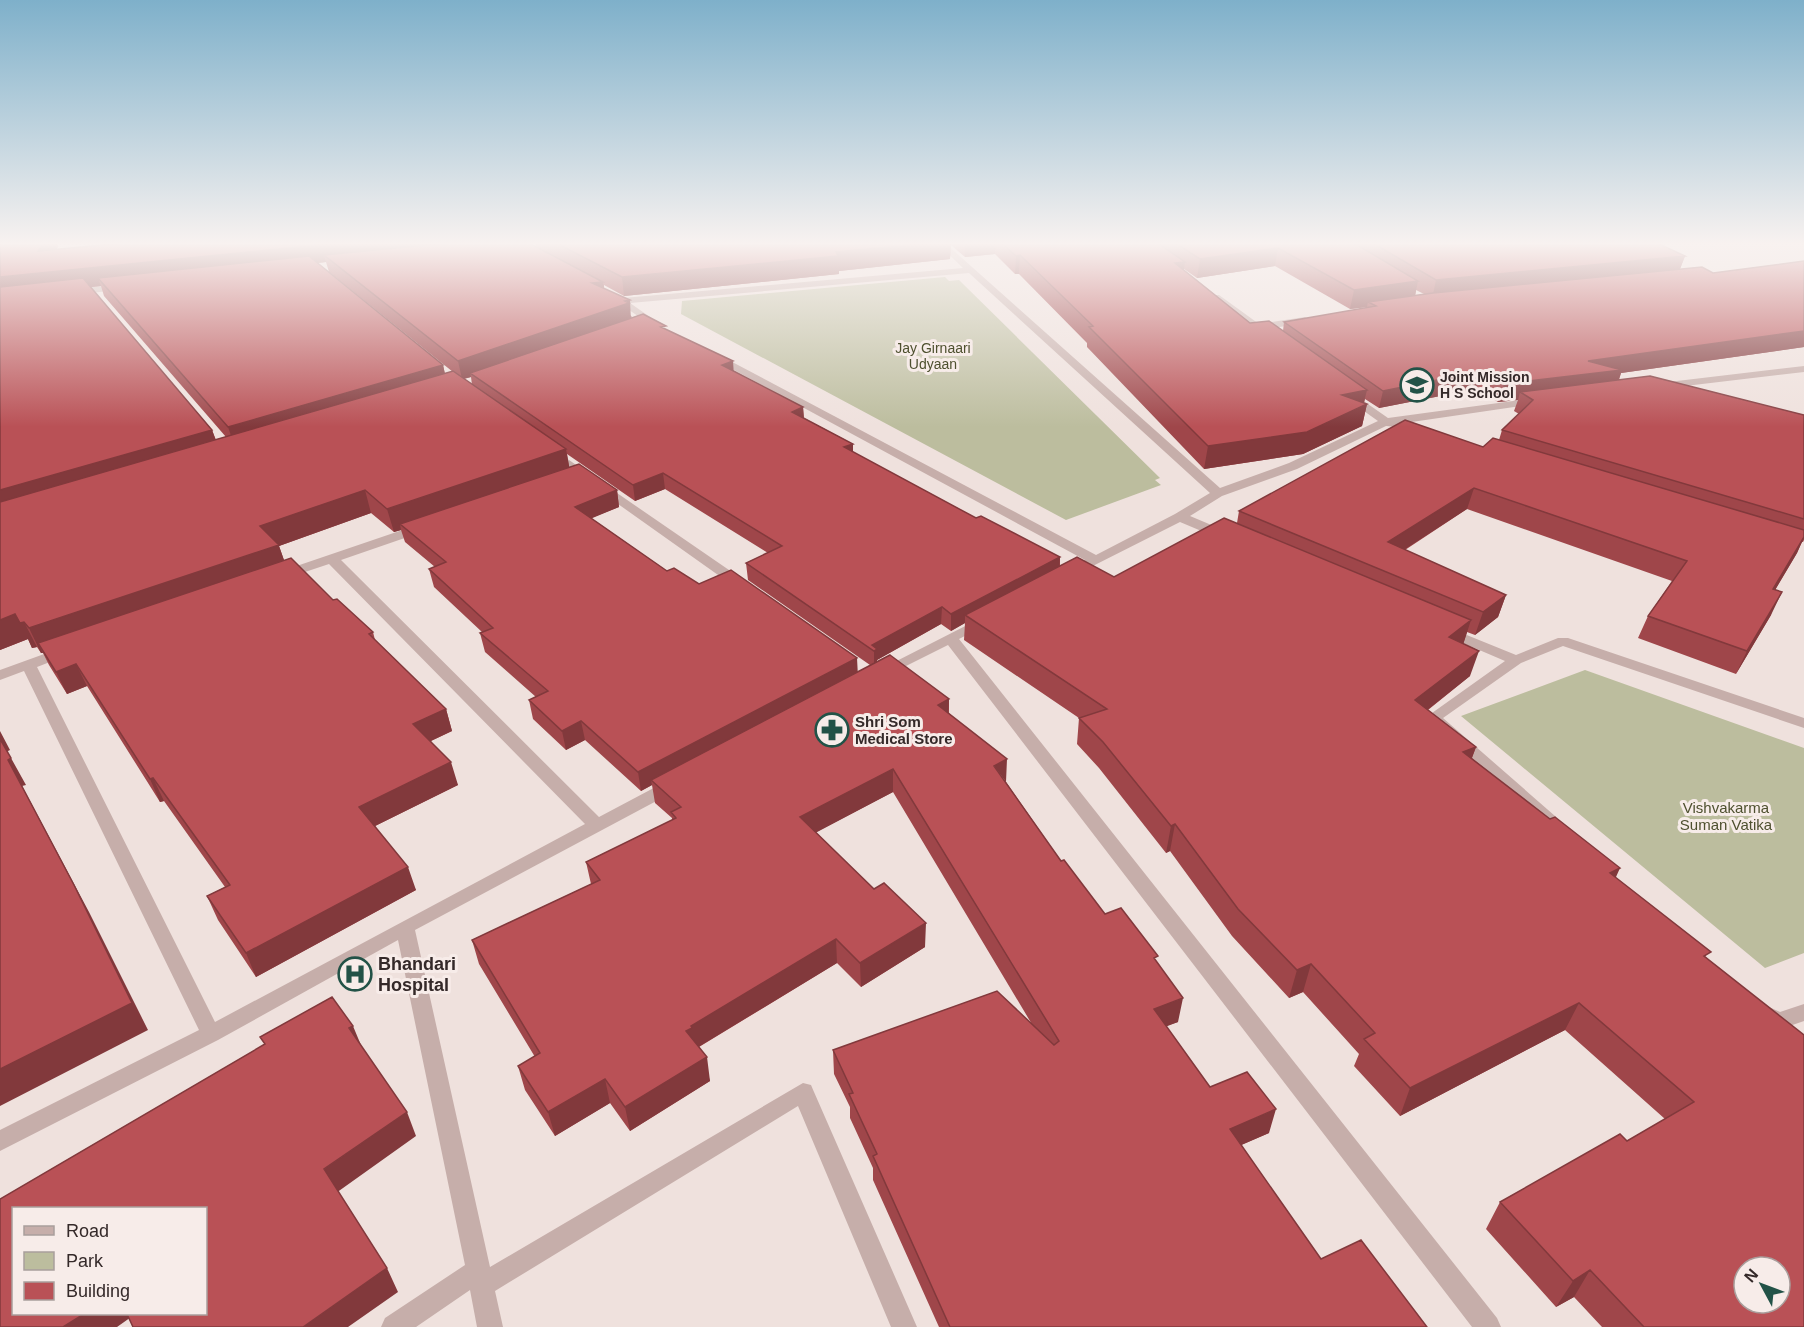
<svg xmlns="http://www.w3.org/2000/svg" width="1804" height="1327" font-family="Arial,sans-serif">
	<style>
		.green { fill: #bcbd9e }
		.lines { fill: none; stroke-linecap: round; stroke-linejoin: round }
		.minor { fill: #c6aeaa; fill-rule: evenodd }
		.wall { fill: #9f464a; fill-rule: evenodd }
		.shaded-wall { fill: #82393c }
		.building { fill: #b95156; stroke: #82393c; stroke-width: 1.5; fill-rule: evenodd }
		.labels { text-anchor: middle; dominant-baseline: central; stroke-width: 6; stroke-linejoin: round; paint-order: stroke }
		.far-park-label { font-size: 14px; fill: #4e502f; stroke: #f7ece9 }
		.far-poi-label { font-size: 14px; font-weight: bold; fill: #342929; stroke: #f7ece9; text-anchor: start }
		.poi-label { font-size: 15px; font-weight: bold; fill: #342929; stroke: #f7ece9; text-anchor: start }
		.park-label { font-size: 15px; fill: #4e502f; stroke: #f7ece9 }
		.near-poi-label { font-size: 18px; font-weight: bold; fill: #342929; stroke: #f7ece9; text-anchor: start }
	</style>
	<rect width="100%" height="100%" fill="#efe1dd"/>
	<!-- green -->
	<path class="green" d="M945,277l4,4 10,-1 201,198 -5,2 6,5 -95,35 -385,-206 1,-13z
		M1585,670l219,78v205l-39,15 -304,-252z"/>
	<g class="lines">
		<!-- minor -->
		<path class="minor" d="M936,242h8l276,246 69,-25 89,-42 -31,-22v-4h8l33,23 147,-20 5,3 -5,3 -137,20 -1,3 -11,-1 -89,43 -75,27 -32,20 38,16 2,3 -2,3h-10l-38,-16 -109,55 -7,-4 2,-3 19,-10 -375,-203 9,-2 377,200 79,-41 35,-21 -241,-220 -339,30 30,21 2,2 -5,3 -47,-32 5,-3 8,4 340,-30z
			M122,284l5,3 -2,2 -51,6 -5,-3 5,-3z
			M1213,295h6l40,29 46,-7 5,3 -5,3 -39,6 6,5 -9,2 -50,-37z
			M1804,366v6l-144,17 -5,-3 5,-3z
			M553,449l192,132 2,3 -2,3h-10l-186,-132v-4z
			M420,524l5,1 1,3 -1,3 -84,29 258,257 66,-35h12l2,4 -2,4 -262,140 75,337 313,-184 8,2 3,7 103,235h-26l-93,-221 -303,185 8,36h-26l-7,-37 -54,37h-35l4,-9 80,-53 -67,-325 -180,100 -218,111v-21l199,-100 -175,-359 -24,9v-10l58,-21 5,-1 7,4 -2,3 -31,12 178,355 370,-198 -256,-260 -45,15 -7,-4 2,-3z
			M981,618l7,4 -2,3 -27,14 538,679 4,9h-29l-524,-682 -58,29 -5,2 -8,-5z
			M1447,627l69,28 42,-17h10l236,80v10l-241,-82 -42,17 -78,55 112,98 3,4 -3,4h-12l-118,-106 80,-57 -63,-27 -2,-3 2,-3z
			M1804,1004v17l-26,9 -16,-9 -3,-6 3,-6 7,-2 11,5z"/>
	</g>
	<!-- wall -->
	<path class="wall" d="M0,242l58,4 -1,3 479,-3v-4h1119l30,14 -5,13 33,4 91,-12v86l-183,26 -2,7 185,35v125l-1,2h-1l-5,11 -22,37 -4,25 -35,59 -98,-36 10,-22 24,-35 -205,-72 -62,41 101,45 -8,22 -23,18 -8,-3 -4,12 7,32 -42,34 48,37 -4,11 144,120 91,80 97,369h-202l-28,-30 -18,10 -70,-78 14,-27 127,-61 38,-22 -100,-89 -165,86 -46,-50 5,-12 -56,-62 -14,6 -57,-62 -62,-85 -4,2 -67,-85 -22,-24 2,-26 -115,-78 1,-17 -14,8 -10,-7 -64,36v1l72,38v14l57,69 55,79 44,53 52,48 21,60 -12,4 44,61 59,46 -28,12 80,114 106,68h-488l-66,-147v-12l-23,-50v-11l-16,-33 -1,-24 200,-24 -140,-234 -77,40 109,115 -64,40 -24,-24 -138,84 11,34 -80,50 -20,-28 -55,33 -30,-46 -7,-24 17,-9 -56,-93 -7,-24 119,-56 -5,-22 86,-42v-2l-17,-15 -3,-18 -11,6 -56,-51 -19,10 -33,-31 -4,-19 7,-3 -51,-45 -5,-19 2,-1 -48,-45 -5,-18 6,-2 -30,-25 -4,-12 -7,2 -23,-19 -92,33 5,14 89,72 2,8 71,69 6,22 -21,10 27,44 -83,41 41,64 -160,87 -38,-57 -11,-24 18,-9 -61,-86 -4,1 -73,-116 -20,8 -18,-29 -6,-12h-2l-4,-6 -5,1 -4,-9 -28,11zM951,245l14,12 30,-3 20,20h4l68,69v4l117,122 99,-15 59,-28 5,-22 -3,-1 1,-4 14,9 97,-19 22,13 20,-2 -4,11 5,3 -17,16 -3,10 -16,7 -244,64 -2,12 -123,54 -54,-11v-9l-84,-39 -123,-66v-8l-49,-26 -1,-11 -70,-36 -67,-42 -35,-11 1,-1 -28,-29v-3l20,11 215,-22v-3l111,-12zM326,262l3,10 124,100 -8,2 -2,-9 -126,-102zM1275,266l75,43 17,-2v1l-83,14 -1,9 -33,-8 -66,-53v-1l13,9zM101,286l3,10 122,141 -10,3 -4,-10 -122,-143zM1416,290l8,4 -9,2zM471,377l1,8 -8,-6zM567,454l68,47 30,-12 103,64 -22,10 2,17 122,85 -12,7 -159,-88 -32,-13 -76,-53 28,-11 -2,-17 -48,-23z"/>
	<!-- shaded-wall -->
	<path class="shaded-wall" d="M44,242h13l1,4 -12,23 -8,-18z
		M348,242h177l-201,13 2,7 -222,24 -6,-8 3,8 -101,11v-20z
		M943,242h8l-1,17 -111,12v3l-215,22 -2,-19 214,-25z
		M965,242h31l-1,12 -30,3z
		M1278,248l-3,18 -78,12 3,-19z
		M1020,255l-1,19h-4l1,-18z
		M1685,256l-7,18 -246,25 4,-19z
		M1185,262l-3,18 -7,-17z
		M1418,281l-4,20 -46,1 -1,5 -17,2 4,-19z
		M603,282l3,16 -14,-15z
		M630,300l1,21 -161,52 1,4 -9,2 -4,-18z
		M1804,331v16l-183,26 -5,14 -96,5 -2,8 -20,2 6,-18 84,-23z
		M733,361l1,15 -12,-11z
		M443,365l4,19 -212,63 -7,-20z
		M1481,371l-5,18 -97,19 4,-17z
		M1367,390l-4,16 4,-2 -5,22 -59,28 -99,15 4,-23 134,-51z
		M803,407l1,15 -12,-10z
		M212,430l8,22 -220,65v-27z
		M853,444v15l-9,-12z
		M566,449l4,22 -170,53 1,6 -7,2 -7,-23z
		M663,473l2,16 -30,12 -2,-16z
		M1474,488l-7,21 -85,55 6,-22z
		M365,490l6,23 -92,33 8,23 -249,74 5,10h-2l-12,-25 231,-102z
		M617,490l2,17 -41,17 -3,-17z
		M1804,537l-7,16 -35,59 11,-23z
		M1060,557l-1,16 -94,42v8l-14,8v-17z
		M1782,592l-11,23 -35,59 11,-23z
		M1506,595l-8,22 -23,18 8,-23z
		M942,607l-1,17 -64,36v7l-3,1v-17l-2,-6z
		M15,614l9,8 13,25 -5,1 -4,-9 -28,11v-30z
		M1471,620l-8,25 -14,-8z
		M1479,651l-9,25 -63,50 8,-26z
		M857,658l1,19 -207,103 1,5 -11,6 -3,-19z
		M76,664l11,22 -20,8 -11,-22z
		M949,699l-1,23 -10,-17z
		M446,709l6,22 -32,15 -7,-22z
		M581,721l4,19 -19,10 -4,-19z
		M0,731l10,19 -4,2 -6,-12z
		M1476,747l-10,26 -3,-21z
		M11,758l15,27 -4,1 67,126 59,118 -148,76v-37l8,-309z
		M1007,759l-1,23 -12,-16z
		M451,762l7,23 -91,45 -8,-23z
		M893,769v23l-91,48 -2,-23z
		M153,778l11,23 -4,1 -10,-23z
		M1175,824l-5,27 -4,2 5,-27z
		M408,867l8,23 -160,87 -10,-24z
		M1620,868l-12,27 2,-22z
		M926,923l-1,24 -64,40 -1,-24z
		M836,939l1,24 -142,86 -9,-18 5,-5z
		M1311,964l-8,28 -14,6 8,-28z
		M1183,998l-5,24 -29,11 5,-24z
		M1579,1003l-14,27 -165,86 10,-28z
		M353,1026l10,24 -14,-22z
		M707,1057l3,24 -80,50 -5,-24z
		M605,1079l5,24 -55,33 -7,-24z
		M1276,1109l-7,24 -46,20 7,-24z
		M407,1112l9,24 -80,57 -12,-24z
		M387,1268l11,24 -50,35h-45z
		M1590,1270l-16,27 -18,10 17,-26z
		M84,1314h49l1,1 -17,12h-54z"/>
	<!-- building -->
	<path class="building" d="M0,242h44l-6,9 96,-9h214l-348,35z
		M457,242h70l76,40 -11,1 38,17 -5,1 4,2 -171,58 -134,-106z
		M554,242h389l-107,10 2,4 -216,21z
		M1001,242h155l29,20 -10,1 75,60 19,-2 98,69 -25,5 25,9 -60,28 -99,14 -119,-119 4,-1 -73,-71 -4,1z
		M1174,242h178l66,39 -64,9 -76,-42 -78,11z
		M1371,242h284l30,14 -249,24z
		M309,256l134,109 -215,62 -130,-149z
		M1804,261v70l-216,30 34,9 -118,14 -23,-13 -98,20 -99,-69 92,-16 -8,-4 65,-9 269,-26 11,6z
		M83,278l129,152 -212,60v-203z
		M643,314l23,12 -5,1 72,34 -11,4 81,42 -11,5 61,32 -9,3 132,71 5,-2 79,41 -109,57 -9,-7 -70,38 5,4 -3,2 -128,-88 36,-17 -119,-73 -30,12 -163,-112z
		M453,371l113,78 -179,60 -22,-19 -105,36 19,19 -250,83 -5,-6 -4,1 -5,-9 -15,6v-118z
		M1650,376l154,39v104l-302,-89 31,-30 -13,-8z
		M1405,420l78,27 10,-9 311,92v7l-31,52 9,3 -35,59 -99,-35 39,-55 -213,-73 -86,54 118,53 -23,17 -244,-101z
		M579,464l38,26 -42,17 92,64 7,-3 25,16 32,-14 126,88 -219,114 -57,-51 -19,10 -33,-31 19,-9 -68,-58 13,-5 -64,-59 17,-7 -46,-38z
		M1224,518l247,102 -22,17 30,14 -64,49 61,47 -13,5 87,67 5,-2 65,51 -10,5 101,79 -7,4 100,79v292h-160l-54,-57 -17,11 -73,-79 120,-68 7,7 67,-39 -115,-99 -169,85 -46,-49 11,-6 -64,-69 -14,6 -59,-61 -63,-85 -4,2 -68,-84 -24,-24 28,-9 -142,-94 112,-58 37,20zM1744,1267h36v36h-36z
		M291,558l42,42 4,-1 36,33 -4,2 77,75 -33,15 38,38 -92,45 49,60 -162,86 -39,-57 23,-11 -77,-107 -3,1 -74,-115 -20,8 -18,-29z
		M890,655l59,44 -11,6 69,54 -13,7 67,95 3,-1 41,54 16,-6 37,48 -4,2 29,40 -29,11 56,78 37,-15 29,37 -46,20 91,130 40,-19 66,87h-477l-77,-171 4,-2 -28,-60 4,-1 -20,-43 164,-59 57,54 5,-4 -166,-272 -93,48 74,72 10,-6 42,40 -66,40 -24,-24 -145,87 1,2 -6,3 21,26 -82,50 -20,-28 -57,33 -30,-46 22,-13 -68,-113 128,-60 -14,-18 90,-44 -5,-6 10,-5 -30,-27z
		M0,739l11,19 -3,2 66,125 58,118 -132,66z
		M332,997l21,29 -4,2 58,84 -83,57 63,99 -84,59h-170l-6,-13h79v-105h-192v105h70l-21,13h-63v-128l265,-155 -5,-7z"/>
	<!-- sky -->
	<linearGradient id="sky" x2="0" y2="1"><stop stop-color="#7eb0ca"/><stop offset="0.57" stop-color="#f8f2f0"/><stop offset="1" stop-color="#f8f2f0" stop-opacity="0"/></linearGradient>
	<rect width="1804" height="427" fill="url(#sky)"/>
	<!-- icons -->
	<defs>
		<g id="school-ring" transform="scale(1.725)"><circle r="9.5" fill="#f7ece9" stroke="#225247" stroke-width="1.5"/><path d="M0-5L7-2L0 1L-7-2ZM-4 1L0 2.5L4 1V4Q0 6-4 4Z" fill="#225247"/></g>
		<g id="pharmacy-ring" transform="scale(1.725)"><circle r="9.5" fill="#f7ece9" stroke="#225247" stroke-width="1.5"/><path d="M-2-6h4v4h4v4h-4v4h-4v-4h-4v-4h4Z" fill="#225247"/></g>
		<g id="hospital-ring" transform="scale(1.725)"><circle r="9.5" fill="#f7ece9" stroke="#225247" stroke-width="1.5"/><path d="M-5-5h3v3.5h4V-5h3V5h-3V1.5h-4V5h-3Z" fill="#225247"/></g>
	</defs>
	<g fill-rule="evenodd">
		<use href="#school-ring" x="1417" y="385"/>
		<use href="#pharmacy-ring" x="832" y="730"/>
		<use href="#hospital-ring" x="355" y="974"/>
	</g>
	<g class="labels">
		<!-- far-park labels -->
		<g class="far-park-label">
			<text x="933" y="348">Jay Girnaari<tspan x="933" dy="16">Udyaan</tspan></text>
		</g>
		<!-- far-poi labels -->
		<g class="far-poi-label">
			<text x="1440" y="377">Joint Mission<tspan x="1440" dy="16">H S School</tspan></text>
		</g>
		<!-- poi labels -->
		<g class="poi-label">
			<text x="855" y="721">Shri Som<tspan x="855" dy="17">Medical Store</tspan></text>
		</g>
		<!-- park labels -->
		<g class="park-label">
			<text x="1726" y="807">Vishvakarma<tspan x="1726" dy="17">Suman Vatika</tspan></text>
		</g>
		<!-- near-poi labels -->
		<g class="near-poi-label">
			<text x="378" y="964">Bhandari<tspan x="378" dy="21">Hospital</tspan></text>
		</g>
	</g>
	<!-- legend -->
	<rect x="12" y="1207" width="195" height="108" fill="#f7ece9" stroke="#a99e9c" stroke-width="1.5"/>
	<rect x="24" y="1226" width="30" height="9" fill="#c6aeaa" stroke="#a99e9c" stroke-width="1.5"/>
	<text x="66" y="1237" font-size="18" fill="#342929">Road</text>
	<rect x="24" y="1252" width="30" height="18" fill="#bcbd9e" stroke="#a99e9c" stroke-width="1.5"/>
	<text x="66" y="1267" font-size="18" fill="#342929">Park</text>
	<rect x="24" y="1282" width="30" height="18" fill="#b95156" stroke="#a99e9c" stroke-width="1.5"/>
	<text x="66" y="1297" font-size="18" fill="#342929">Building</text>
	<!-- north arrow -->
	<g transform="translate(1762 1285) rotate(311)"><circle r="28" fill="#f7ece9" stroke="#a99e9c" stroke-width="1.5"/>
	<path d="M0-4.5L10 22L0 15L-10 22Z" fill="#225247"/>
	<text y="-9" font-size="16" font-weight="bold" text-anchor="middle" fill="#342929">N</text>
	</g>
</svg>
